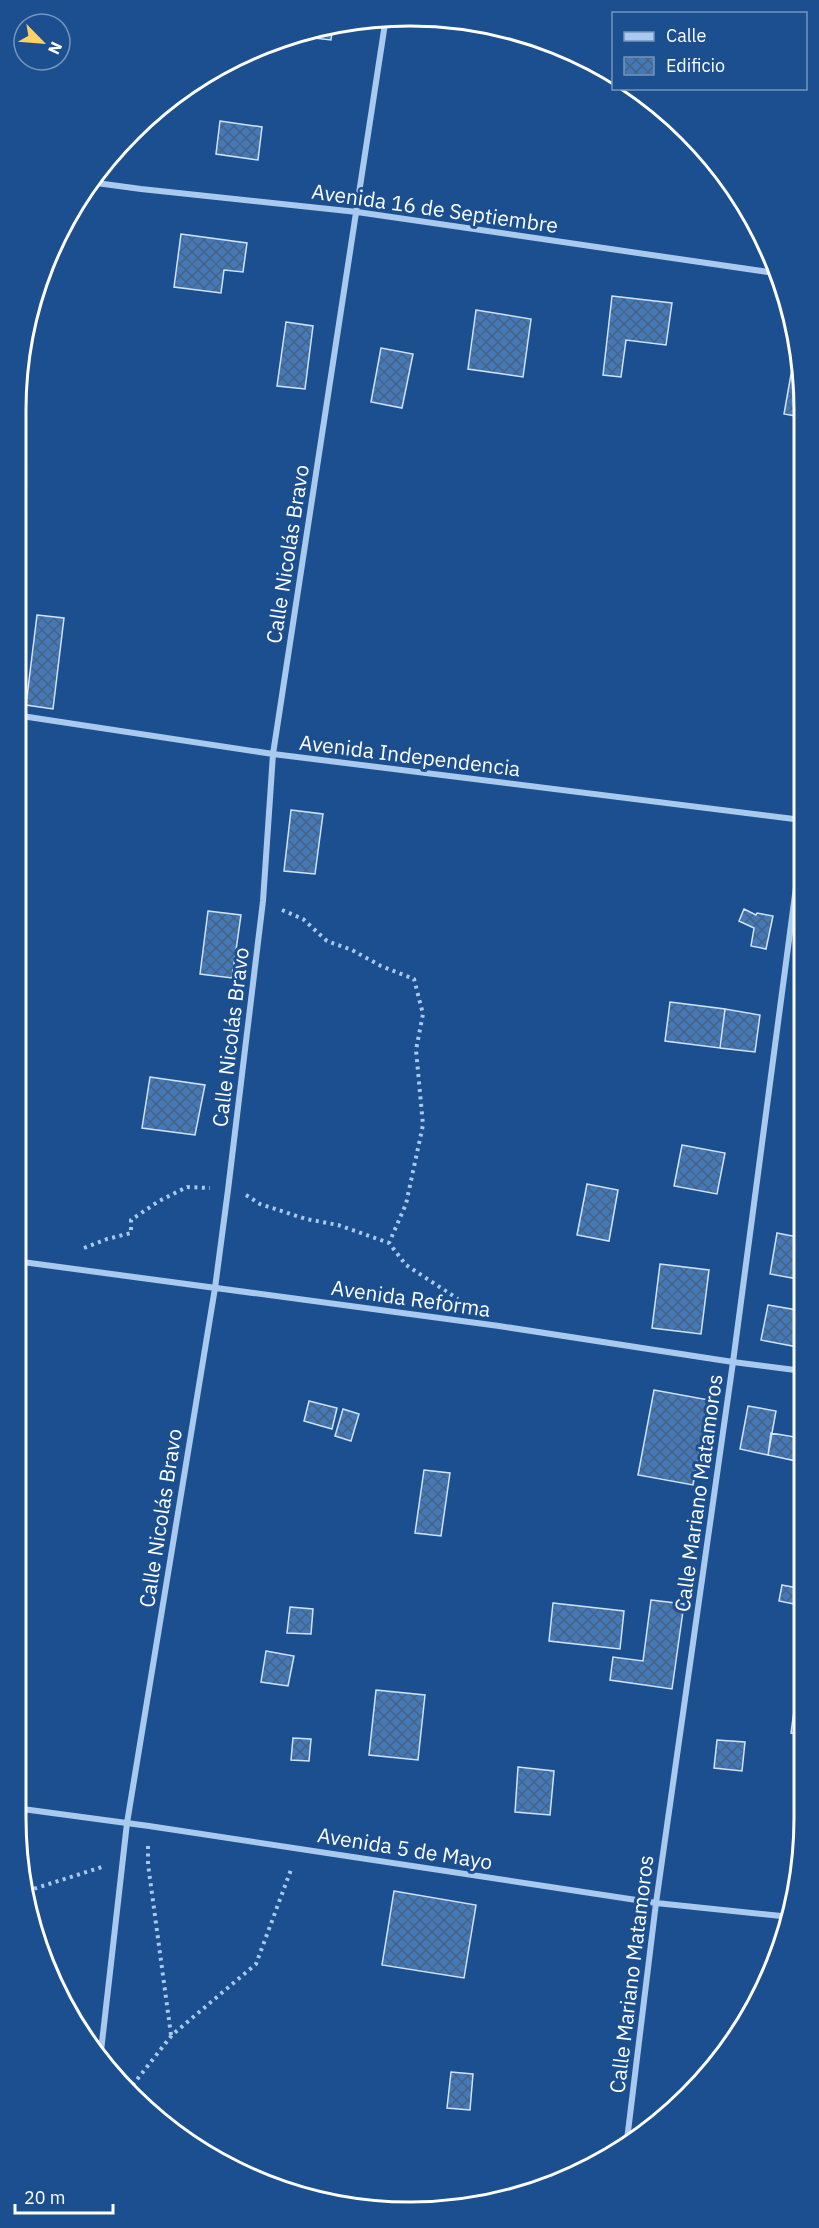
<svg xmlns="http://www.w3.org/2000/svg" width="819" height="2228" font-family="'IBM Plex Sans',sans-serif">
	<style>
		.building { fill: url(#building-cross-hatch); stroke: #cfe3fa; stroke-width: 1.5 }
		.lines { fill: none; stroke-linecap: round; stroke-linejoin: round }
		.path { stroke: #a9c9ee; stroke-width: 4; stroke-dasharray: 3 4.5; stroke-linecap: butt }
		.minor { stroke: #a9c9ee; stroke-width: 6 }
		.labels { text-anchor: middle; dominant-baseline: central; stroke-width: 6; stroke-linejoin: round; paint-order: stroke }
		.street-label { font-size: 21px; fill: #fff; stroke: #1b4f8f }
		.rim { fill: none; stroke: #fff; stroke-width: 3 }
	</style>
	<defs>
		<pattern id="building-cross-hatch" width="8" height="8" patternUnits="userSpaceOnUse" patternTransform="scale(1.5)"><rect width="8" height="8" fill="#4478b7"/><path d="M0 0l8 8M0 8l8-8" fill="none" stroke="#486282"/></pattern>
	</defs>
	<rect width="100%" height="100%" fill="#1b4f8f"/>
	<!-- building -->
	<path class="building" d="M333,24l-2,16 -43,-5z
		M220,121l42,6 -4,33 -42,-6z
		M181,234l66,9 -4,29 -19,-2 -3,23 -47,-6z
		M612,296l60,7 -6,42 -40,-5 -5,37 -18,-2z
		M476,310l55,9 -8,58 -55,-8z
		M286,322l27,4 -8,63 -28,-3z
		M796,346l5,12v59l-17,-3z
		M381,348l32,6 -11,54 -31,-6z
		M37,615l27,3 -11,91 -27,-4z
		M291,810l32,4 -8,60 -31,-3z
		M744,909l12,6 1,-2 16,3 -7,33 -15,-3 3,-18 -15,-7z
		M208,911l33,4 -9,63 -32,-4z
		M670,1002l55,7 -5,39 -55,-7z
		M725,1009l35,6 -5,37 -35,-4z
		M150,1077l55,8 -10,50 -53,-7z
		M682,1145l43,8 -8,41 -43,-8z
		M587,1184l31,6 -9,51 -32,-6z
		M777,1233l26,5v42l-33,-6z
		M660,1264l49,6 -8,64 -49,-6z
		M768,1305l35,6v37l-42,-8z
		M654,1390l55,10 -16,85 -55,-10z
		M309,1401l28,7 -5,21 -28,-8z
		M748,1406l28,5 -8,44 -28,-6z
		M343,1409l16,5 -8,27 -16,-5z
		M771,1433l30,5 -5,23 -28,-6z
		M424,1470l26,3 -9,63 -26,-3z
		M782,1585l21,4 1,17 -25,-5z
		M651,1600l33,4 -12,85 -62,-9 3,-23 30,4z
		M553,1603l71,8 -4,38 -71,-8z
		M290,1607l23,2 -2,25 -24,-1z
		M266,1651l28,5 -6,30 -27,-4z
		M376,1690l49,5 -7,65 -49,-5z
		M795,1703l9,1v31l-13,-2z
		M293,1738l18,1 -2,22 -18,-1z
		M717,1740l28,2 -3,29 -28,-3z
		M518,1767l36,4 -4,44 -35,-3z
		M394,1891l82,14 -12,73 -82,-13z
		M451,2072l22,2 -3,36 -23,-2z"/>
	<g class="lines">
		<!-- path -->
		<path class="path" d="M282,910l21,9 24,22 25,9 29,16 33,13 9,35 -7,36 7,75 -17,79 -17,39
			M246,1195l14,9 46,15 32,6 51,18 17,22 52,34
			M84,1248l23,-9 24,-6v-13l28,-19 28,-14 23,1
			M148,1846v18l23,171
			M27,1891l75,-24
			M128,2091l44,-56 84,-71 36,-97"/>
		<!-- minor -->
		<path class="minor" d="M89,182l52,7 216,23 418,61
			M15,715l258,39 529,66
			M15,1261l484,65 234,36 70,9
			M15,1808l134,18 507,77 135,14
			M100,2060l27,-237 88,-535 13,-98 35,-289 10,-147 113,-737
			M626,2148l30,-245 77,-541 69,-520"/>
	</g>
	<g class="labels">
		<!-- street labels -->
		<g class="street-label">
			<text transform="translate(435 208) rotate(8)">Avenida 16 de Septiembre</text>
			<text transform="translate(287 554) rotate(-81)">Calle Nicolás Bravo</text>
			<text transform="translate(410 755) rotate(7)">Avenida Independencia</text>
			<text transform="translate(230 1037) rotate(-83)">Calle Nicolás Bravo</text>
			<text transform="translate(411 1298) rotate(8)">Avenida Reforma</text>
			<text transform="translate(698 1493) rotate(-82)">Calle Mariano Matamoros</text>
			<text transform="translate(160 1518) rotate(-81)">Calle Nicolás Bravo</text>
			<text transform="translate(405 1848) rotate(9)">Avenida 5 de Mayo</text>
			<text transform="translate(631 1974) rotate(-83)">Calle Mariano Matamoros</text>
		</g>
	</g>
	<!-- crop -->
	<path d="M0 0H819V2228H0ZM410 26H410A384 384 0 0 1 794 410V1818A384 384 0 0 1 410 2202H410A384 384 0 0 1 26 1818V410A384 384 0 0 1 410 26Z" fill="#1b4f8f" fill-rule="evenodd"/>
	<path class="rim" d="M410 26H410A384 384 0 0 1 794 410V1818A384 384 0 0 1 410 2202H410A384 384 0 0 1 26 1818V410A384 384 0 0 1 410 26Z"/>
	<!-- legend -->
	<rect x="612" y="12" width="195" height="78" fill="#1b4f8f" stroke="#7695bc" stroke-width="1.5"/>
	<rect x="624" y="32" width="30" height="9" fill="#a9c9ee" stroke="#7695bc" stroke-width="1.5"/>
	<text x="666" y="42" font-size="18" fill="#ffffff">Calle</text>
	<rect x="624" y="57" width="30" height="18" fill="url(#building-cross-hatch)" stroke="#7695bc" stroke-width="1.5"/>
	<text x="666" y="72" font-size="18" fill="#ffffff">Edificio</text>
	<!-- north arrow -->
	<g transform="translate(42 42) rotate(115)"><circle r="28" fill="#1b4f8f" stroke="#7695bc" stroke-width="1.5"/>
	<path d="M0-4.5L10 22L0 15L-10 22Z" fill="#ffd166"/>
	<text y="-9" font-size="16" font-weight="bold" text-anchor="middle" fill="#ffffff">N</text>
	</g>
	<!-- scale -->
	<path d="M15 2204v9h98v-9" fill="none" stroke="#ffffff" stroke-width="3"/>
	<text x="24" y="2204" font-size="18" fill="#ffffff" stroke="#1b4f8f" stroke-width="4.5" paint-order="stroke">20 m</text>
</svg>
